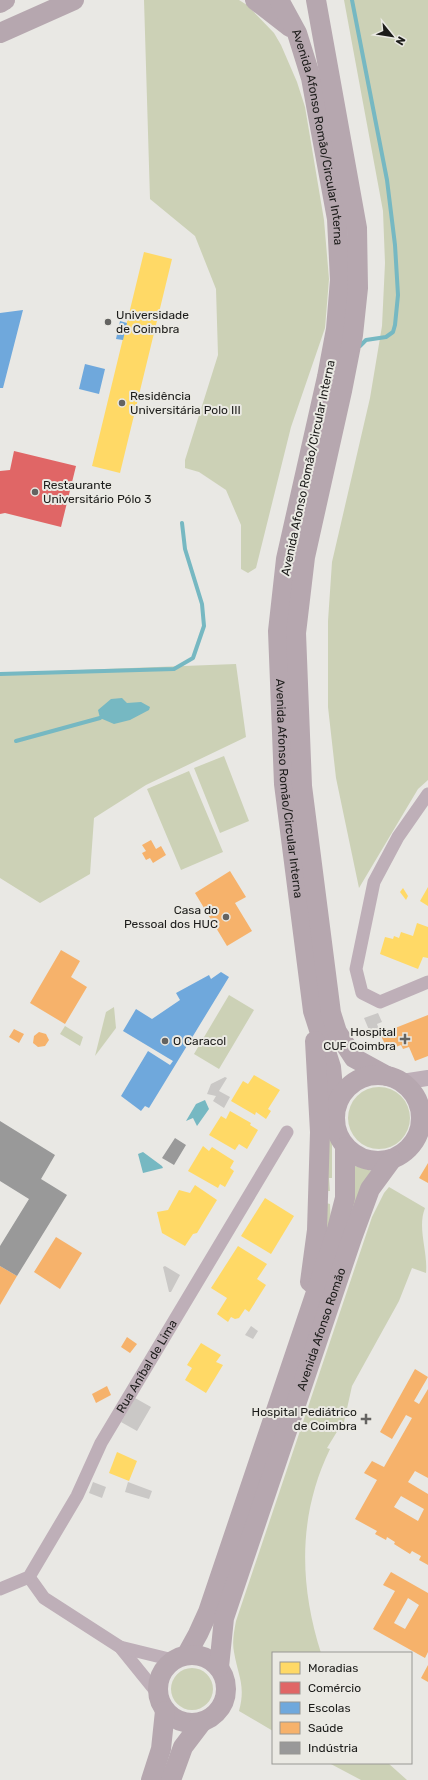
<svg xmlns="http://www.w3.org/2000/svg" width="428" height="1780" font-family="Rubik,sans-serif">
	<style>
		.green { fill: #ccd1b6 }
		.water { fill: #76b8c2 }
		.homes { fill: #ffd966 }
		.shops { fill: #e06666 }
		.schools { fill: #6fa8dc }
		.health { fill: #f6b26b; fill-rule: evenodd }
		.industry { fill: #999 }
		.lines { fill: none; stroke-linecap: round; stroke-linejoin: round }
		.stream { stroke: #76b8c2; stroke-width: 4 }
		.building { fill: #cac8c6 }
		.minor { stroke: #beafb8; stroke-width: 13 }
		.tertiary { stroke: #beafb8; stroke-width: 16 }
		.primary { stroke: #b6a7af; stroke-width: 20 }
		.poi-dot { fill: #646361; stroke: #eae9e3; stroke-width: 1.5 }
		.labels { text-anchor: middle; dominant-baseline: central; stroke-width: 4; stroke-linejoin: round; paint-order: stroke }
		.street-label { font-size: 12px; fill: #1c1c1a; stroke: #eae9e3 }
		.poi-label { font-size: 12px; fill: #1c1c1a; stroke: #eae9e3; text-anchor: start }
	</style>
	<rect width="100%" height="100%" fill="#e9e8e4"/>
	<!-- green -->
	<path class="green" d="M144,0h95l8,5 27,28 7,12 16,37 8,25 19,113 5,59 -4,49 -34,99 -35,141 -8,5 -7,-4v-44l-15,-35 -27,-18 -14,-4v-8l33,-105 -2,-66 -21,-53 -45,-37z
		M344,0h84v780l-10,9 -59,99 -23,-110 -8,-71v-86l4,-59 38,-164 12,-72 3,-63 -2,-52z
		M236,664l10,73 -100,48 -52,33 -4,56 -50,29 -40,-25v-205z
		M224,756l25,65 -29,12 -26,-65z
		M189,771l34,81 -42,18 -34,-81z
		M229,995l25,15 -35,59 -25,-15z
		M114,1007l2,21 -21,28 11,-44z
		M65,1026l18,11 -3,9 -20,-12z
		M348 1118a31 31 0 1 1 62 0a31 31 0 1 1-62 0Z
		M328,1129l4,10v39h-3l1,13h-4v12l4,1 1,23 -1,2 -9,-2z
		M352,1165l20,6 -16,34 -9,11z
		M389,1187l36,21c-8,20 3,43 1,65l-14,-5 -13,33 -47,85 -10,45 -4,-1 -11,18 3,1c-32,66 -31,135 -9,204h-48v78l-34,-20c7,-26 -1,-35 -5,-59 -2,-10 0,-20 2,-31l136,-404 12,-24z
		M171 1689a21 21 0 1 1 42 0a21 21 0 1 1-42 0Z
		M329,1763h59l19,17h-46z"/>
	<!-- water -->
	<path class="water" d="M122,698l5,5 14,-1 9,5 -1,3 -19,10 -16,4 -14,-6 -2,-8 13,-11z
		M205,1100l4,9 -12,17 -4,-8 -7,3 10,-17z
		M143,1152l19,14 1,2 -20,5 -5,-19z"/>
	<!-- homes -->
	<path class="homes" d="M144,252l28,7 -52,214 -28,-7z
		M428,887v19l-8,-5z
		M403,888l5,8 -2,4 -6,-8z
		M417,923l11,4v31l-5,-1 -5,12 -38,-15 5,-17 8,2 1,-3 5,2 2,-6 12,4z
		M254,1075l26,15 -12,19 3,2 -5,8 -10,-7 -1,3 -24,-14 12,-20 5,3z
		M230,1111l21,12 -1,2 8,5 -11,19 -8,-5 -4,6 -26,-15 12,-19 5,3z
		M203,1146l6,5 3,-4 22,14 -4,7 4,3 -9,16 -5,-3 -2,4 -30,-17z
		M195,1185l22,15 -20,33 -4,1 -8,12 -23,-13 -5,-21 11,-2 11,-20 11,3z
		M265,1198l29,18 -23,38 -30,-18z
		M238,1246l29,18 -10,15 9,6 -17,27 -4,-3 -6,9 -4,1 -4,-2 -3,5 -11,-8 10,-16 -16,-10z
		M201,1343l20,12 -5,7 7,3 -17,28 -21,-13 7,-12 -5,-3z
		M117,1452l20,9 -8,20 -20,-8z"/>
	<!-- shops -->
	<path class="shops" d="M14,451l62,15 -15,61 -56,-14 -5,1v-43l10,-1z"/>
	<!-- schools -->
	<path class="schools" d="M23,310l-20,78h-3v-75z
		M120,321l7,2 -4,17 -7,-1z
		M85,364l20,5 -6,25 -20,-5z
		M221,972l8,5 -80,131 -4,-2 -4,5 -20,-15 27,-45 22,14 3,-4 -50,-30 13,-22 16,10 28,-19 -4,-7 33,-18 2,4z"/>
	<!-- health -->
	<path class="health" d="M151,840l5,9 5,-3 5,9 -13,8 -3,-5 -4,2 -4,-7 4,-2 -4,-6z
		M230,871l16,26 -11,6 17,28 -25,15 -32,-53z
		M61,950l19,11 -9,16 16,10 -22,37 -35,-21z
		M428,1015v41l-13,5 -6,-14 -6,2 -2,-4 -13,5 -8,-16z
		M14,1029l10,5 -5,9 -10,-6z
		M39,1032l7,2 3,6 -4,6 -7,1 -5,-4 1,-7z
		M428,1163v20l-9,-5z
		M56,1237l26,16 -22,36 -26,-17z
		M0,1266l17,10 -17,29z
		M127,1337l10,7 -7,9 -9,-6z
		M415,1369l13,8 -14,24 5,3 9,-15v89l-13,-7 -7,11 20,12v71l-9,-5 2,-4 -9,-5 -2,3 -16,-10 1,-2 -8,-5 -1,3 -11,-6 2,-3 -22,-12 22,-39 -13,-7 8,-12 12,6 28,-49 -6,-3 -14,24 -12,-7zM401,1496l23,13 -6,12 -24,-14z
		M107,1386l4,9 -15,8 -4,-9z
		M391,1572l37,21v59l-3,6 -52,-29 22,-38 -12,-6zM408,1598l11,7 -14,24 -11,-6z
		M428,1665v17l-7,-4z"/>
	<!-- industry -->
	<path class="industry" d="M0,1121l55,34 -14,24 26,16 -50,81 -17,-10v-20l29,-47 -29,-18z
		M175,1138l11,7 -12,20 -12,-7z"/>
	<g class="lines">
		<!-- stream -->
		<path class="stream" d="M352,0l35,180 8,65 3,50 -3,30 -2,7 -7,5 -20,3 -6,6
			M0,674l174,-5 19,-11 11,-32 -2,-22 -17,-55 -3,-26
			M16,741l84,-23"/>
	</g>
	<!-- building -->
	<path class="building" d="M378,1013l4,9 -5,2 3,9 -8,4 -8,-19z
		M225,1077l2,1 -8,13 11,6 -6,11 -11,-7 3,-5 -9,-2 4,-10z
		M165,1266l15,9 -9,17h-2l-6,-25z
		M251,1326l7,5 -5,8 -8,-4z
		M135,1398l16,9 -14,24 -16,-9z
		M93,1482l13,5 -4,11 -13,-5z
		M128,1482l24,9 -3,8 -24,-7z"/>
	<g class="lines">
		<!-- minor -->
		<g class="minor">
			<path d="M428,794l-30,43 -24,45 -18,87 6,24 18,9 48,-20"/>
			<path d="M29,1577l15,21 76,49 38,47"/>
			<path id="s1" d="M0,1589l29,-12 48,-81 24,-53 186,-311"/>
			<path d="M120,1647l53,13"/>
		</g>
		<!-- tertiary -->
		<path class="tertiary" d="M402,1082l26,-4
			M420,1127l8,-10"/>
		<!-- primary -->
		<g class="primary">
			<path d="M255,0l35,27"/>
			<path id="s2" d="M279,0l18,33 14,45 26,141 3,61 -4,49 -9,48 -41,182 -8,72 6,153 29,227 18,56 4,41"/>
			<path d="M316,0l41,228 1,60 -5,47 -11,56 -37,166 -9,76 6,153 29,227 6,19 17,26 33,18"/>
			<path d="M0,3l5,-3"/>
			<path d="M0,33l74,-33"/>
			<circle cx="378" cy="1118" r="43"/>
			<path d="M310,1282l7,-52 3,-98 -5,-91"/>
			<path d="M187,1654l11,-20 10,-22 128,-379 9,-35v-51"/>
			<circle cx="192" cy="1689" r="34"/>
			<path id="s3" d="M219,1667l5,-49 128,-380 18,-49 22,-30"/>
			<path d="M151,1780l10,-31 4,-38"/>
			<path d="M171,1780l12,-33 19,-25"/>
		</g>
	</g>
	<!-- markers -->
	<g class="poi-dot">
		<circle cx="108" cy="322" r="4"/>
		<circle cx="122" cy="403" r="4"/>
		<circle cx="35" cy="492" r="4"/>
		<circle cx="226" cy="917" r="4"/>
		<path d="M403 1033h4v4h4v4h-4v4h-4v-4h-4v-4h4z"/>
		<circle cx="165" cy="1041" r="4"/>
		<path d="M364 1413h4v4h4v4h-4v4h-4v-4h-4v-4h4z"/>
	</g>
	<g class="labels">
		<!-- street labels -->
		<g class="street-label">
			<text stroke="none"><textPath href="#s2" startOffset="144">Avenida Afonso Romão/Circular Interna</textPath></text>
			<text transform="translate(308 468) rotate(-78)">Avenida Afonso Romão/Circular Interna</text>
			<text stroke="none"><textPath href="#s2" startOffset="804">Avenida Afonso Romão/Circular Interna</textPath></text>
			<text stroke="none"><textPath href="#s3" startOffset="354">Avenida Afonso Romão</textPath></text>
			<text stroke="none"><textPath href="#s1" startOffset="273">Rua Aníbal de Lima</textPath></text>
		</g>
		<!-- poi labels -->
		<g class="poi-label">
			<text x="116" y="315">Universidade<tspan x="116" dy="14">de Coimbra</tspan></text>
			<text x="130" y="396">Residência<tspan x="130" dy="14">Universitária Polo III</tspan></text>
			<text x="43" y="485">Restaurante<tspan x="43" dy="14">Universitário Pólo 3</tspan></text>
			<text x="218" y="910" text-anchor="end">Casa do<tspan x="218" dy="14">Pessoal dos HUC</tspan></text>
			<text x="396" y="1032" text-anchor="end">Hospital<tspan x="396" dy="14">CUF Coimbra</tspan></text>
			<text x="173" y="1041">O Caracol</text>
			<text x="357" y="1412" text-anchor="end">Hospital Pediátrico<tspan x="357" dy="14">de Coimbra</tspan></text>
		</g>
	</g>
	<!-- legend -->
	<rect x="272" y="1652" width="140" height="112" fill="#eae9e3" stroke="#989793"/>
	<rect x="280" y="1662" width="20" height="12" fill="#ffd966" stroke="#989793"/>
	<text x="308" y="1672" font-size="12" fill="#1c1c1a">Moradias</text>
	<rect x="280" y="1682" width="20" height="12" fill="#e06666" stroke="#989793"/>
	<text x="308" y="1692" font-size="12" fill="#1c1c1a">Comércio</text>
	<rect x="280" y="1702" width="20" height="12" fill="#6fa8dc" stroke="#989793"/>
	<text x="308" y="1712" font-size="12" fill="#1c1c1a">Escolas</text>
	<rect x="280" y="1722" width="20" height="12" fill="#f6b26b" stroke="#989793"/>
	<text x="308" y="1732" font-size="12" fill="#1c1c1a">Saúde</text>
	<rect x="280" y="1742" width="20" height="12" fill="#999999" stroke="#989793"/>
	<text x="308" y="1752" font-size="12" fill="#1c1c1a">Indústria</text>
	<!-- north arrow -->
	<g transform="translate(392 36) rotate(120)" stroke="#eae9e3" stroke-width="3" paint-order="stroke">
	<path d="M0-3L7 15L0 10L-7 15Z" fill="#1c1c1a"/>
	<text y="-6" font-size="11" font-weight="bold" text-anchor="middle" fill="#1c1c1a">N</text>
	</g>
</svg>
